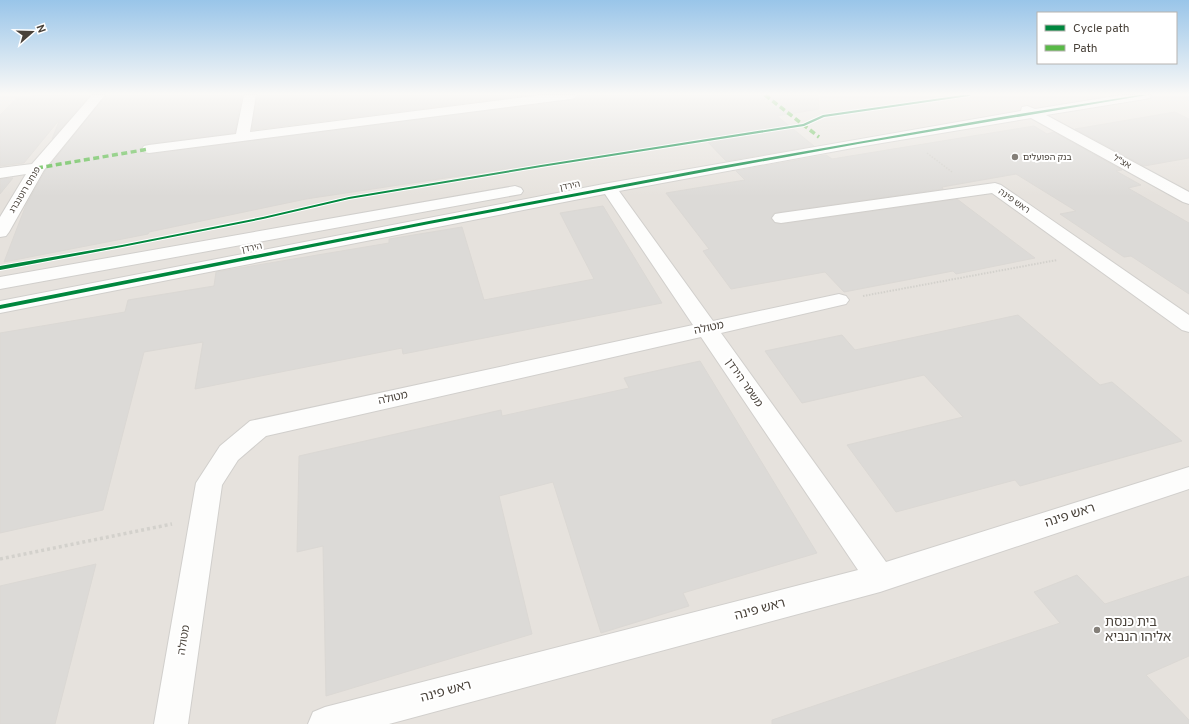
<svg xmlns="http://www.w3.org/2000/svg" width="1189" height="724" font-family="Overpass,'Noto Sans Hebrew',sans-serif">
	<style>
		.residential { fill: #e6e2dd }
		.building { fill: #dcdad7; stroke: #dbd8d4 }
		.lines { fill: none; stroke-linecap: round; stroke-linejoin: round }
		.minor-casing { stroke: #d1cfcc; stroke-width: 2 }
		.path-far2 { stroke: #d3d1cc; stroke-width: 1.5; stroke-dasharray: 1.5 1.5; stroke-linecap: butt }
		.path-far1 { stroke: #d3d1cc; stroke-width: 2; stroke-dasharray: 1.5 1.5; stroke-linecap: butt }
		.path { stroke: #d3d1cc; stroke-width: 3.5; stroke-dasharray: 3 3; stroke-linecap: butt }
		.minor { fill: #fdfdfc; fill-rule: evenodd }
		.quiet { stroke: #58b947; stroke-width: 3.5; stroke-dasharray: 6 3.5; stroke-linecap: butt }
		.cycleway-casing { stroke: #fff; stroke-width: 2 }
		.cycleway { fill: #00873e; fill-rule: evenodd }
		.poi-dot { fill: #847f79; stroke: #fff; stroke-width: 1.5 }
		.labels { text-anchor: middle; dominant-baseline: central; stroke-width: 4; stroke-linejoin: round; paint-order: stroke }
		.far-poi-label { font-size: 9px; fill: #49423a; stroke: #fff; text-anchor: start }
		.far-street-label { font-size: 9px; fill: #49423a; stroke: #fff }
		.street-label { font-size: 11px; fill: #49423a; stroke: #fff }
		.near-street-label { font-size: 13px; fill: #49423a; stroke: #fff }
		.near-poi-label { font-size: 13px; fill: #49423a; stroke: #fff; text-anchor: start }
	</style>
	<rect width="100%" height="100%" fill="#f3f1ee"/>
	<!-- residential -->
	<path class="residential" d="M0,95h1189v629h-1189z"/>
	<!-- building -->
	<path class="building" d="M32,95h58l-38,44 8,-20 -36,44 -24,3v-51l17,-17 17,-2z
		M106,95h136l-7,38 -91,12 -3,5 3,3 5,1 421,-54 5,-1 2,-4h241l1,14 -42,7 37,30 -88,15 -21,-22 -399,60 -157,33 -1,2 -144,28 22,-57 19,-34z
		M257,95h273l-278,35z
		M1175,112l14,7v39l-45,8 -69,-37z
		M1034,126l13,8 7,-2 68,38 -6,1 25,14 -13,3 61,35v71l-58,-38 -7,1 -64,-43 16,-3 -60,-37 -74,13 1,2 -169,24 -3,6 4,4 6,1 176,-25 78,59 -79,16 -3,-3 -109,21 -19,-20 -94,17 -28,-38 6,-2 -43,-56 79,-13 -9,-9 90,-16 6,4z
		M13,178l-13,16v-15z
		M603,206l59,97 -259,51 -1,-6 -207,41 8,-47 -59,10 -41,158 -103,23v-200l125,-21 3,-12 86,-14 2,-14 173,-29v-4l73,-12 22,73 110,-21 -34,-66z
		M1018,315l82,70 12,-3 70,59 -162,45 -5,-6 -119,32 -49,-67 116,-28 -39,-42 -122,28 -37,-52 77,-16 13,15z
		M700,361l117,192 -134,40 6,13 -88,27 -48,-151 -54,14 33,138 -206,62 -3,-150 -26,6 2,-96 202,-46 1,6 127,-28 -5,-10z
		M96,564l-41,160h-55v-138z
		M1077,575l28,29 84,-28v80l-43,19 43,45v4h-417v-4l288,-97 -26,-31z"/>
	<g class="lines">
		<!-- minor casing -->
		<g class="minor-casing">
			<path id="minor" d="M92,95h13l-61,75 -35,62 -3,4 -6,1v-20l26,-43 -26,4v-10l32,-4z
				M244,95h12l-6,37 291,-37h35l-1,3 -5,1 -421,54 -5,-1 -2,-3 2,-3 5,-1 87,-11z
				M1122,95h29l-1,3 -5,1 -99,16 143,77v12l-6,-2 -152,-84 -173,29 -239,44 94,130 126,-27 7,2 3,4 -3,4 -125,29 165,229 303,-95v22l-309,103 -491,132h-81l5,-12 12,-5 533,-137 -157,-233 -435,99 -28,24 -16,25 -34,239h-34l42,-241 24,-37 30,-25 443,-96 -88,-131 -605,119v-12l609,-118 412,-72 1,-4 5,-1 8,3z
				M995,183l6,2 188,130v17l-7,-2 -190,-137 -211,30 -6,-1 -3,-4 3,-4 6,-1z
				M515,186l6,2 2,3 -2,3 -521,95v-12z"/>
		</g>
		<!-- path-far2 -->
		<path class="path-far2" d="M927,153l25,19"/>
		<!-- path-far1 -->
		<path class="path-far1" d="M863,296l194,-36"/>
		<!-- path -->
		<path class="path" d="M0,559l172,-35"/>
		<!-- minor -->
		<use href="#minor" class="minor"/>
		<!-- quiet -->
		<path class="quiet" d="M765,95l54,42
			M37,168l112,-19"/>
		<!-- cycleway casing -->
		<g class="cycleway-casing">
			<path id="cycleway" d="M963,95h8l-2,1 -145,21 -20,9 -263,41 -192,32 -86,20 -141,28 -122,23v-4l122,-21 141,-28 86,-20 192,-32 262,-41 20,-9z
				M1139,95h8l-289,49 -143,26 -286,54 -429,85v-4l429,-84 286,-54 286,-50z"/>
		</g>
		<!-- cycleway -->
		<use href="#cycleway" class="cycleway"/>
	</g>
	<!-- sky -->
	<linearGradient id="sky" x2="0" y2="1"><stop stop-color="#99c5e9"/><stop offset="0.48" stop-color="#faf9f7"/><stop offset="1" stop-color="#faf9f7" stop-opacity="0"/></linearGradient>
	<rect width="1189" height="196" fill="url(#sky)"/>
	<!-- markers -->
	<g class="poi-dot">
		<circle cx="1015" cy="157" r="4"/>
		<circle cx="1097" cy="630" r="4"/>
	</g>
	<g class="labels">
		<!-- far-poi labels -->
		<g class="far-poi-label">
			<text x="1023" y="157">בנק הפועלים</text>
		</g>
		<!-- far-street labels -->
		<g class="far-street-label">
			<text transform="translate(1122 162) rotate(29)">אצ"ל</text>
			<text transform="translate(570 186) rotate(-11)">הירדן</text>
			<text transform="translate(25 190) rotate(-59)">פנחס רוטנברג</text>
			<text transform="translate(1014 201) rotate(35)">ראש פינה</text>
			<text transform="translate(252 248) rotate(-11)">הירדן</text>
		</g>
		<!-- street labels -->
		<g class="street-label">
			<text transform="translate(709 328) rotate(-12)">מטולה</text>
			<text transform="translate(744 383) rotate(55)">משמר הירדן</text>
			<text transform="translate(393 398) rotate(-13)">מטולה</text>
			<text transform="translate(184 640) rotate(-81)">מטולה</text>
		</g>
		<!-- near-street labels -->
		<g class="near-street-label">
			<text transform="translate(1070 516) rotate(-18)">ראש פינה</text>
			<text transform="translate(760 610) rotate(-15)">ראש פינה</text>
			<text transform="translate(446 692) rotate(-15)">ראש פינה</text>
		</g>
		<!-- near-poi labels -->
		<g class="near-poi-label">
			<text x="1105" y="623">בית כנסת<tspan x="1105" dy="15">אליהו הנביא</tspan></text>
		</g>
	</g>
	<!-- legend -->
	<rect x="1037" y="12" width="140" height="52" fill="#ffffff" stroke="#b6b3b0"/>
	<rect x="1045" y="25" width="20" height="6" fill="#00873e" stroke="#b6b3b0"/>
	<text x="1073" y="32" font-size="12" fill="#49423a">Cycle path</text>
	<rect x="1045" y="45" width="20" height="6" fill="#58b947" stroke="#b6b3b0"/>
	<text x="1073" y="52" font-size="12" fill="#49423a">Path</text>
	<!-- north arrow -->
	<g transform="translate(32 32) rotate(70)" stroke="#ffffff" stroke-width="3" paint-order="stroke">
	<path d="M0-3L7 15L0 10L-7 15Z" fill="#49423a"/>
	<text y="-6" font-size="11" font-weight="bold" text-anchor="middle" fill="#49423a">N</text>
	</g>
</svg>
